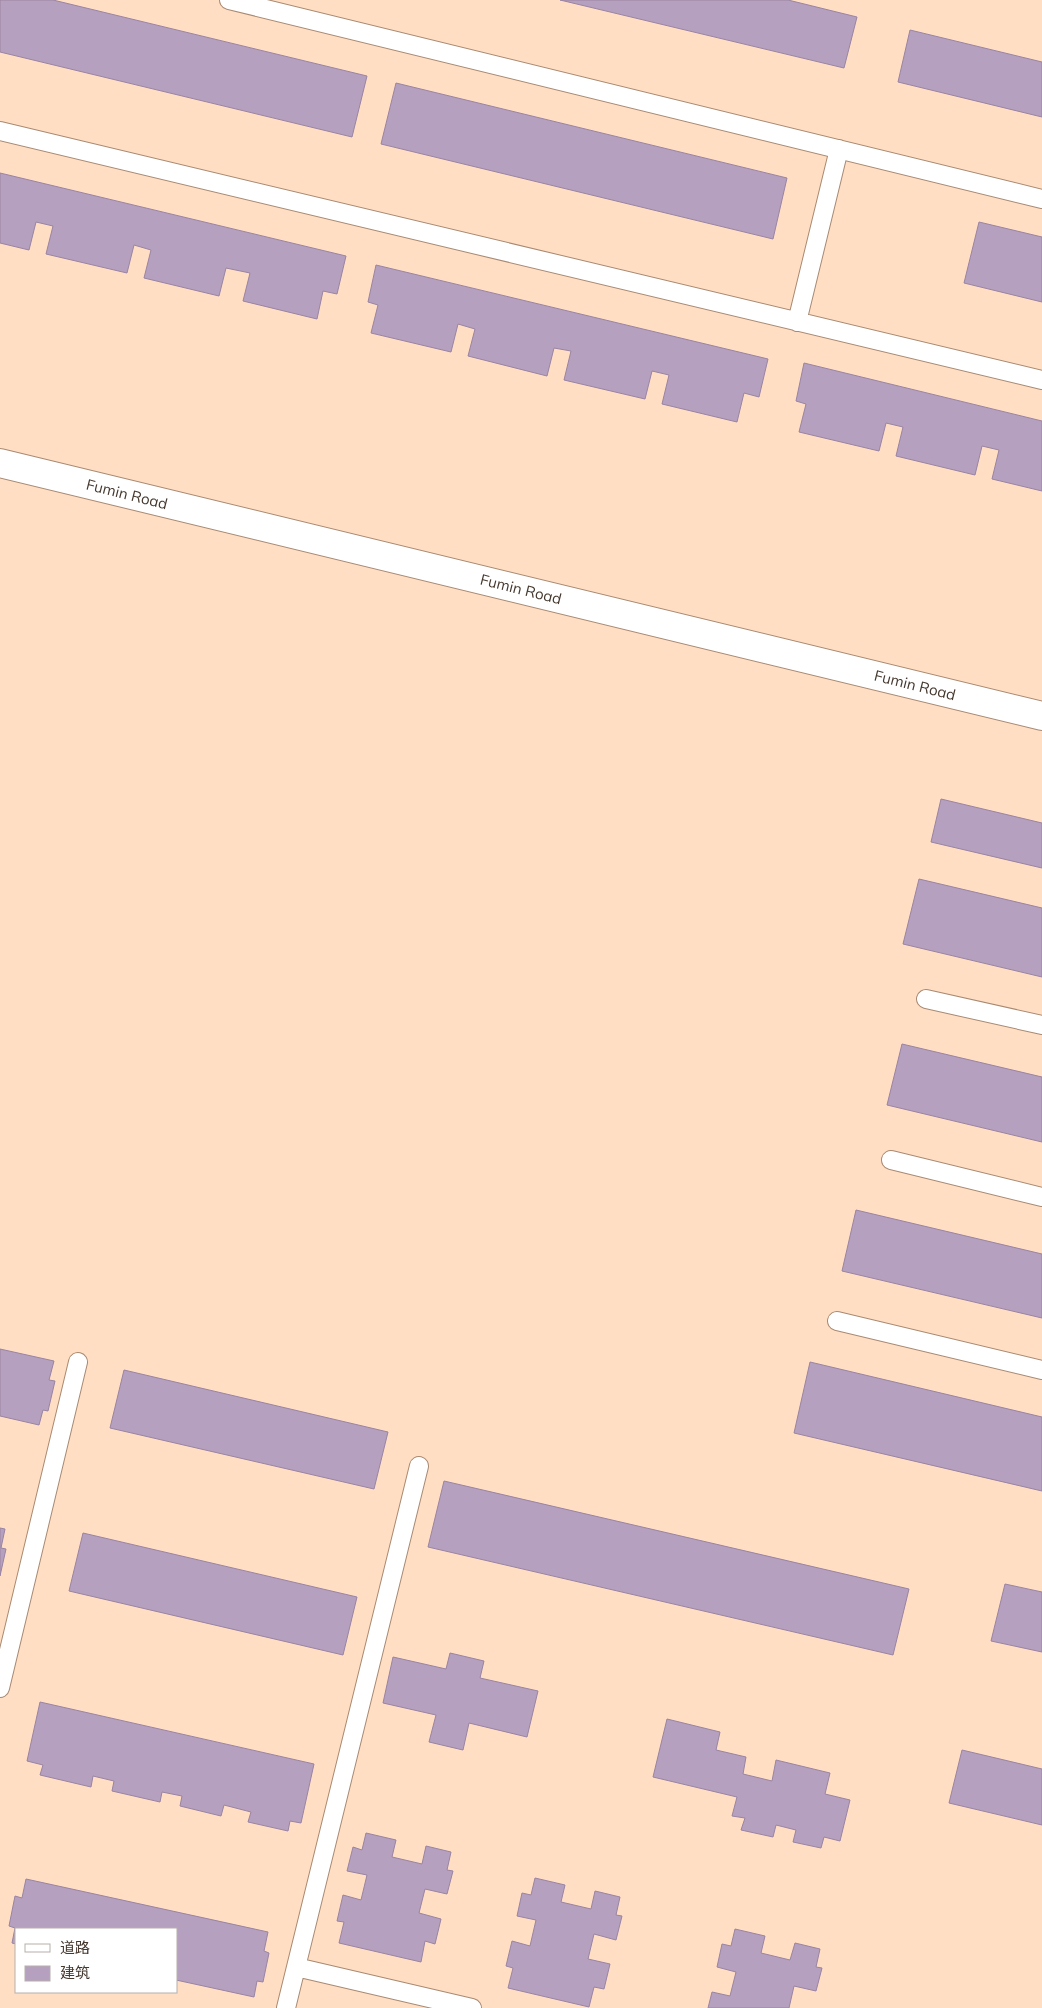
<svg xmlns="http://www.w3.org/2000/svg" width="1042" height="2008" font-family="Mulish,'Noto Sans SC',sans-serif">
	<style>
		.building { fill: #b6a0bf; stroke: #9984a2 }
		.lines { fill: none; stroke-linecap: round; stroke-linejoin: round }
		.lane-casing { stroke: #a88a72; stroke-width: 20 }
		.secondary-casing { stroke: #a88a72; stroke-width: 30 }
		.lane { stroke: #fff; stroke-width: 18 }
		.secondary { stroke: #fff; stroke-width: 28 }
		.labels { text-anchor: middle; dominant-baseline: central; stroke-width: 4; stroke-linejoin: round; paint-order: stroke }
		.street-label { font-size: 15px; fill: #45382e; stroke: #fff }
	</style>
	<rect width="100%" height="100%" fill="#ffdec4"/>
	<!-- building -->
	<path class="building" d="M0,0h53l314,76 -15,61 -352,-85z
		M560,0h228l69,17 -13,51z
		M910,30l132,32v55l-144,-35z
		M396,83l391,95 -14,61 -392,-95z
		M0,173l346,83 -9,38 -14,-3 -6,28 -74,-18 7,-28 -24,-5 -7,28 -75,-18 7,-28 -17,-5 -7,28 -81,-19 7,-28 -17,-4 -7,28 -29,-7z
		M979,222l63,15v65l-78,-19z
		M376,265l392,94 -9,38 -15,-4 -7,29 -75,-18 7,-29 -17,-4 -7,28 -81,-19 7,-29 -17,-3 -7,28 -79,-20 7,-27 -17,-5 -7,28 -80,-19 7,-28 -10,-3z
		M804,363l238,58v70l-50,-12 7,-29 -17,-4 -7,29 -79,-19 7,-29 -17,-4 -7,28 -80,-19 7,-28 -10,-3z
		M941,799l101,24v45l-111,-26z
		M919,879l123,29v69l-139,-33z
		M902,1044l140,33v65l-155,-37z
		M856,1210l186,44v64l-200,-47z
		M0,1349l54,12 -5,19 6,1 -7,30 -5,-1 -4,15 -39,-9z
		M810,1362l232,55v74l-248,-58z
		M124,1370l264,62 -14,57 -264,-61z
		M444,1481l465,108 -16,66 -465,-108z
		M0,1528l5,1 -4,19 5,1 -6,27z
		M83,1533l274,64 -14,58 -274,-64z
		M1005,1584l37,8v60l-51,-11z
		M450,1653l34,8 -4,17 58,13 -11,46 -58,-14 -6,27 -34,-8 7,-27 -53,-12 10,-46 53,12z
		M40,1702l274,62 -13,59 -11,-2 -2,10 -40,-9 3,-10 -27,-7 -3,11 -41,-10 2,-10 -20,-4 -2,10 -48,-11 2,-10 -21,-5 -2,11 -51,-12 3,-10 -16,-4z
		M667,1719l53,13 -4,18 30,7 -3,17 29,7 4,-21 54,13 -5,21 25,6 -10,41 -16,-4 -3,11 -28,-6 3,-12 -20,-5 -3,12 -32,-7 4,-12 -13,-2 5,-19 -84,-20z
		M962,1750l80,19v56l-93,-22z
		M366,1833l30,7 -4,17 30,7 4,-18 25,6 -4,18 6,1 -6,23 -22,-5 -6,24 22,6 -6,25 -10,-3 -4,21 -82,-19 5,-21 -7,-1 6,-26 18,5 6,-25 -20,-4 6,-24 9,3z
		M535,1878l30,7 -4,17 30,7 4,-18 25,6 -4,18 6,1 -6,24 -22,-6 -6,25 22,5 -6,25 -10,-2 -5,20 -81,-19 5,-20 -7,-2 6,-25 18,5 6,-26 -19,-4 5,-23 9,2z
		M26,1879l242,53 -4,19 5,2 -6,29 -6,-1 -3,16 -78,-17v-51h-160v15l-4,-1 3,-15 -6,-2 6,-30 7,2z
		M735,1929l30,7 -4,17 29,7 5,-17 25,6 -4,18 6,1 -6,23 -22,-5 -5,22h-81l4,-16 18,4 6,-24 -19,-5 5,-23 9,2z"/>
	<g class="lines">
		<!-- lane casing -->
		<g class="lane-casing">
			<path id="lane" d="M229,0l813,199
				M0,131l1042,249
				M797,322l42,-173
				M926,999l116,26
				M891,1160l151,37
				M837,1321l205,49
				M0,1688l78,-326
				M296,1967l176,41
				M286,2008l133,-542"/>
		</g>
		<!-- secondary casing -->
		<g class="secondary-casing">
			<path id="secondary" d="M0,463l1042,253"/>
		</g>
		<!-- lane -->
		<use href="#lane" class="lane"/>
		<!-- secondary -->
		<use href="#secondary" class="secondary"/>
	</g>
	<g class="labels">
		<!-- street labels -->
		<g class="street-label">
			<text transform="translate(127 494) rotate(14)">Fumin Road</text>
			<text transform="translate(521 589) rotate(14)">Fumin Road</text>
			<text transform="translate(915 685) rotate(14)">Fumin Road</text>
		</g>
	</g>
	<!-- legend -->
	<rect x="15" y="1928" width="162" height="65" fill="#ffffff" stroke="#b5afab"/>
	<rect x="25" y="1944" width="25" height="8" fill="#ffffff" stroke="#b5afab"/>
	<text x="60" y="1953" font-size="15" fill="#45382e">道路</text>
	<rect x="25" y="1966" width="25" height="15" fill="#b6a0bf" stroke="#b5afab"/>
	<text x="60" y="1978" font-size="15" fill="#45382e">建筑</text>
</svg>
